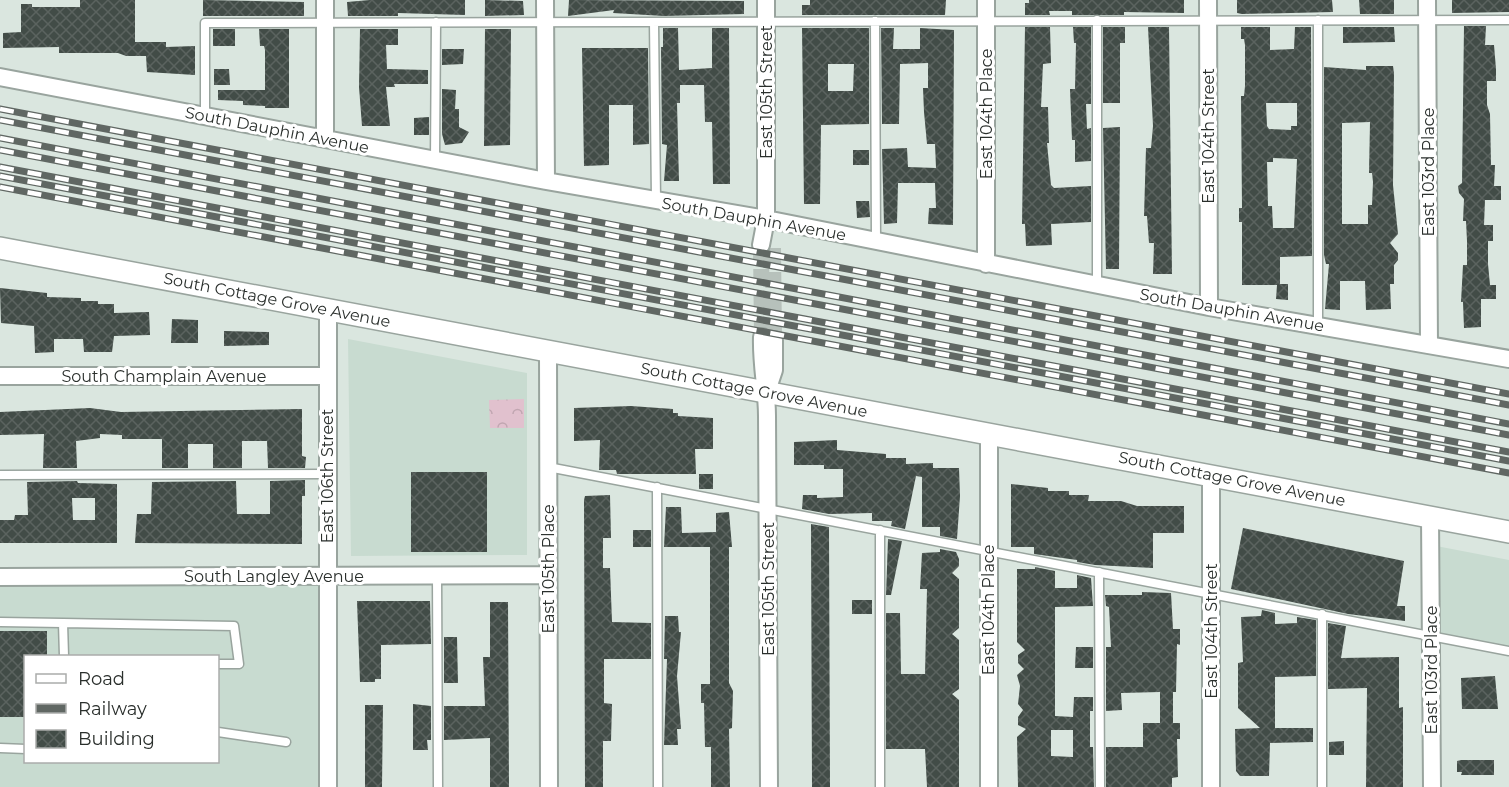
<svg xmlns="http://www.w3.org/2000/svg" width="1509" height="787" font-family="Montserrat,sans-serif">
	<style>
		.built { fill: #c8dbd0; fill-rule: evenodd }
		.park { fill: url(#park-crowns) }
		.building { fill: url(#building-cross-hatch); fill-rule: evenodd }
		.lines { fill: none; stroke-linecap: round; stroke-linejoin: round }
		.minor-tunnel { stroke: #b7c1bb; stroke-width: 16; stroke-dasharray: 16 8; stroke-linecap: butt }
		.service-casing { stroke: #99a49e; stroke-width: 11 }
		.minor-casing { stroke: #99a49e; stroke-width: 20 }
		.tertiary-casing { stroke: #99a49e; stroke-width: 24 }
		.service { stroke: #fff; stroke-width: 8 }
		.minor { stroke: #fff; stroke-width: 16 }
		.tertiary { stroke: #fff; stroke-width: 21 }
		.rail-casing { stroke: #606763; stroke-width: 7 }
		.rail { stroke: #fff; stroke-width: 4.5; stroke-dasharray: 14; stroke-linecap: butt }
		.labels { text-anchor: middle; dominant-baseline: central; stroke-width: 6; stroke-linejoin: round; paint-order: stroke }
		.street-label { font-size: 16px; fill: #2a2f2c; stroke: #fff }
	</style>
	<defs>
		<pattern id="park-crowns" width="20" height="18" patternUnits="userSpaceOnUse" patternTransform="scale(1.5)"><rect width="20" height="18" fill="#e1c1ce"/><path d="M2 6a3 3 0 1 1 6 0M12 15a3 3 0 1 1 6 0" fill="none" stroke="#c1a6b1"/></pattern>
		<pattern id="building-cross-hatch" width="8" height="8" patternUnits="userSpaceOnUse" patternTransform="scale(1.5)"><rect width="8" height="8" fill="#424c47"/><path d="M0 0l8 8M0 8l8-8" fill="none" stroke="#5b635f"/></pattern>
	</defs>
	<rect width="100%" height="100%" fill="#dae6df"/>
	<!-- built -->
	<path class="built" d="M348,339l179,34v182l-176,1z
		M1431,545l78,15v93l-78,-17z
		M329,578l1,209h-330v-208zM26,656h192v106h-192z"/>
	<!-- park -->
	<path class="park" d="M524,399v29h-34l-1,-28z"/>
	<!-- building -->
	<path class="building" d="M80,0h55v42h31v5l29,-1v29l-48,-3 -1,-16h-20l-8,-3h-59v-6l-56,1v-15l18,-1v-28h11v3h48z
		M203,0l101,2v14h-101z
		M370,0h95v15l-67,-2v3h-50l-1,-14z
		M485,0l38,1 1,14 -39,1z
		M569,0l175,1v13l-80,2 -51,-3 1,-3 -46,6z
		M810,0h136l-1,15h-143v-10h8z
		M1029,0h155v13l-60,-1v3h-52v-4h-23l1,4h-25v-12h4z
		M1237,0h95l1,12 -91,2 -5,-1z
		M1359,0h35v14h-34z
		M1452,0h57v12l-57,1z
		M1464,26h22l-1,19h9l2,24v12h-9v24l3,9 1,51h4l-1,21h7v14h-16l-1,25h9v16h-5v23l2,21h6v14h-15v28l-17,1 -1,-26h-2l2,-37h4v-24l-1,-20h-3l1,-22 -5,-6 -1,-7 4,-3z
		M1025,27h25l1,36 -8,1 -2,43h7l1,36h-2l4,42 3,3 37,-2v36l-40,2 1,21 -26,1 -1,-22h-3z
		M1073,27h18v77h-5l1,25 4,-1v33l-16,1v-22h-3l-2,-51h5l1,-46h-2z
		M1103,27h22v16h-5v60h-17z
		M1148,27h21l3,247h-19l1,-31h-5l-2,-27h-3l2,-68h5l2,-22z
		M1241,27h29v23l24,-1 1,-22h16l1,229 -32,1v27h8v16l-12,-1 1,-14h-35v-63h-3v-14h3l-1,-112h3l1,-10v-41l-1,-6h-3zM1266,103h31v23h-6v4l-22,-1 -2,-3zM1273,158l24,1 -3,69h-21l-1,-22h-4l-1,-44h6z
		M1343,27h51l1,15 -52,1z
		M663,28h15l1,42 33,-2v-40h17l1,156h-17l-1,-62h-7l-1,-37h-24v18h-3l2,78h-15l3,-36 -5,-1 -1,-97h2z
		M802,28h67v96l-48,1 -1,79h-16zM828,64h26l-1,27h-25z
		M881,28h13l-1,21h27v-21l34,2 -1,195 -25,-1 1,-16h7l-1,-25h-37l-1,40 -13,1 -2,-75 25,-1 1,19 28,1 -1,-24h-8l-3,-32 -1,-24h5v-25l-28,1 -1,60h-17z
		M213,29h22v17h-22z
		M259,29h30v79h-24v-2l-22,-1v-4l-25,-1v-10h47v-40l-1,-4h-4z
		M360,29h38v16h-12l1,24 41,1v14h-34l1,3h-9l4,39h-28l-3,-39z
		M485,29h26l-1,116 -26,1z
		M582,48h66l1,96 -16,1v-40h-24v60l-25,1z
		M442,49h22l-1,15 -21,1z
		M1366,66h27l1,7 -1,112 5,49 -8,9 8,10v7l-4,5v19h-4l1,25 -25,1 -1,-29h-25v29l-15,-1 4,-45h-3l-2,-9v-188l42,3zM1370,122l-1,51h3l1,9 -1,23h-4v19h-26v-101z
		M214,69h15l1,16h-16z
		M442,89l14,1 -1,19h4v18l10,5 -7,11 -17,2 -3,-11z
		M429,117v18h-15v-17z
		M1120,127l-1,142h-13l-3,-141z
		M853,150h16v15h-16z
		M856,201h13l1,16 -13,1z
		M0,288l47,5v4l34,1v3h17v3h16v9l35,-1 1,23 -36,1 -2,16h-28l-1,-13h-29v13l-19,1 -1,-27 -33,-3z
		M172,319l26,1v23h-27z
		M224,331l45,1v13l-45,1z
		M631,406l42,3v4h5v3l35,2v31h-18l1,25h-79l-1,-4h-17l1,-30 -26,1v-33z
		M90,408l31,4 181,-3v47l4,1 -1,11h-37l-1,-27h-25v27h-29v-24h-25v24h-26v-29h-40v-4l-22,-1v4l-24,3 1,27h-34l1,-34 -44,1v-23z
		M837,440v10l49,4v4h20v6l27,-1v5h26l1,28 -3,43 -17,-3v-9h-18v-50l-6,-1 -11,53 -14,-3 1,-5h-20v-8l-43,1 -27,-5 1,-14h14v3l26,-1v-28h-19v-4h-30v-23z
		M411,472h76v80h-76z
		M699,474h14v15h-14z
		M305,480v16h-3v48l-167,-1 2,-29h14l1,-32 84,-1 1,33h33v-33z
		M77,481l1,2 39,1v59h-117v-23h14l1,-5h13l-1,-33zM72,498h23v22h-22z
		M1011,484l37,4v3h21v4h20l-1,6h33l16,5h47v27h-31v35l-58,-3 -18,-3v-2l-43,-6v-7h-23z
		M610,495l1,43h-8v30h7l2,54 39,1v36h-47v44l8,1 -1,37h-8v46h-18l-1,-287 1,-4z
		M666,507h15l1,26 34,-1v-19l13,-1 3,35h-3v136l4,8 -1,37 -3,1 1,58h-19v-40h-6l-1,-44h-3v-19h9v-137h-46z
		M811,524l18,3 1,260h-18z
		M1243,528l161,33 -7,45h8v15l-57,-7 -117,-25z
		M633,530h18v17h-18z
		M888,539l14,2 -11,54h-5z
		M940,549l16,3 3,7v7l-7,7 7,6v49l-7,6 7,6v49l-7,5 7,6v87h-32l-2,-38h-39v-136h14l1,61h24l2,-85h-7l2,-36 18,-1z
		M1035,567l20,4v17h22v-13l14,3 2,28 -38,1v109l18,1 1,-20h19v14h-3v36h3l1,40h-76l-1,-50 9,-8 -8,-4v-8l5,-7 -5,-6 2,-18 -3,-11 7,-6 -6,-6v-8l7,-5 -8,-8v-73h18zM1051,730h22v27l-22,-1z
		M1142,592l29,1 2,36h7v16l-3,-1 -1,48h-3v31h7v16h-3l1,38 -6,1v9h-66v-40h37v-24h17v-31l-39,1 1,17 -16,1v-64h5l-2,-40 -3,-1 -1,-11h37z
		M852,600h20v14h-20z
		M357,601h73l1,43 -50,1v34h-6v3h-15z
		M490,602h18l1,185h-19v-49l-46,2v-34h41l-2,-49h7z
		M1262,610l13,3v11l22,-1v-6l19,3v56l-41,1v51h38v14l-43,1 -1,33h-29l-4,-5 -1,-42 25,-1 -22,-20v-45l5,-1 -2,-45 20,-1z
		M665,616h13l1,16h2l-4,44 4,53h-4l1,16h-14l3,-86h-3z
		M1328,623l18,3 -5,32 58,-1v51l4,-1v80h-37l1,-99 -39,1z
		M0,631h47v26h-21v60h-26z
		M444,637h13l1,46h-14z
		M1076,647h17v21h-18z
		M1495,676l3,33h-36l-1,-31z
		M413,704l18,2v34h-4l1,10h-15z
		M365,705h18l-1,82h-17z
		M1344,741v14h-15v-13z
		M1461,760h33v15h-33l1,-3h-5v-11z"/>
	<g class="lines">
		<!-- minor-tunnel -->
		<path class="minor-tunnel" d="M761,245l1,92
			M773,248l1,92"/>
		<!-- service casing -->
		<g class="service-casing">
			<path id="service" d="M875,21l1,221
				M654,22l2,178
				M205,116v-93l1304,-3
				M435,160l1,-138
				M1097,285v-265
				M1318,326v-306
				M548,467l961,184
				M0,475l327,-1
				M657,487l1,300
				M880,530v257
				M1099,572l1,215
				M437,575l1,212
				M1322,614v173
				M0,622l63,1
				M64,656l-1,-33 171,3 5,38h-21
				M218,732l68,10
				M0,748l26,1"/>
		</g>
		<!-- minor casing -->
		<g class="minor-casing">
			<path id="minor" d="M325,0v139
				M545,0l1,181
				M986,0v264
				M1208,0l1,307
				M1427,0l2,345
				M0,77l546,104 220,38 443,88 300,52
				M761,245l5,-26v-219
				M762,337c-1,27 5,53 5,79l2,371
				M548,351l1,436
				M0,376h328
				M767,391l7,-21v-30
				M989,434v353
				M1211,475v312
				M1430,517l2,270
				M0,577l548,-2
				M328,787v-478"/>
		</g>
		<!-- tertiary casing -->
		<g class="tertiary-casing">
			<path id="tertiary" d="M0,248l1509,284"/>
		</g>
		<!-- service -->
		<use href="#service" class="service"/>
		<!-- minor -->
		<use href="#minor" class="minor"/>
		<!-- tertiary -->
		<use href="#tertiary" class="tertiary"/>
		<!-- rail casing -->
		<g class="rail-casing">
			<path id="rail" d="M0,109l1509,285
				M0,120l1509,285
				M0,138l1509,286
				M0,150l1509,285
				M0,167l1509,285
				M0,176l1509,285
				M0,187l1509,286"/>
		</g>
		<!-- rail -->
		<use href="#rail" class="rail"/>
	</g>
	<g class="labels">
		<!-- street labels -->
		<g class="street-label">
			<text transform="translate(766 92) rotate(-90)">East 105th Street</text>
			<text transform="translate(986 114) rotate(-90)">East 104th Place</text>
			<text transform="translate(277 130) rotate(11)">South Dauphin Avenue</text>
			<text transform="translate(1208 136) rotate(-90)">East 104th Street</text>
			<text transform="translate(1428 172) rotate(-90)">East 103rd Place</text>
			<text transform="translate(754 219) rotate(10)">South Dauphin Avenue</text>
			<text transform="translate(277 300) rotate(11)">South Cottage Grove Avenue</text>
			<text transform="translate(1232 310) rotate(10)">South Dauphin Avenue</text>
			<text x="164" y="376">South Champlain Avenue</text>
			<text transform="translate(754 390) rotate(11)">South Cottage Grove Avenue</text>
			<text transform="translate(327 476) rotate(-90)">East 106th Street</text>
			<text transform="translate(1232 479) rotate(11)">South Cottage Grove Avenue</text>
			<text transform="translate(548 569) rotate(-90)">East 105th Place</text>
			<text x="274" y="576">South Langley Avenue</text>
			<text transform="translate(768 589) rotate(-90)">East 105th Street</text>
			<text transform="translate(988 610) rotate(-90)">East 104th Place</text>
			<text transform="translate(1211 631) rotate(-90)">East 104th Street</text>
			<text transform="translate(1431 670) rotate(-90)">East 103rd Place</text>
		</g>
	</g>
	<!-- legend -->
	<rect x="24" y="655" width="195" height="108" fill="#ffffff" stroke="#aaacab" stroke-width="1.5"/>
	<rect x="36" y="674" width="30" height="9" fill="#ffffff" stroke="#aaacab" stroke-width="1.5"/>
	<text x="78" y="685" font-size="18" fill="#2a2f2c">Road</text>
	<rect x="36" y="704" width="30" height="9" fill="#606763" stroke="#aaacab" stroke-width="1.5"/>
	<text x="78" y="715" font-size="18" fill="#2a2f2c">Railway</text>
	<rect x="36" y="730" width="30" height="18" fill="url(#building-cross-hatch)" stroke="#aaacab" stroke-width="1.5"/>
	<text x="78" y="745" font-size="18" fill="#2a2f2c">Building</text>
</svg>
